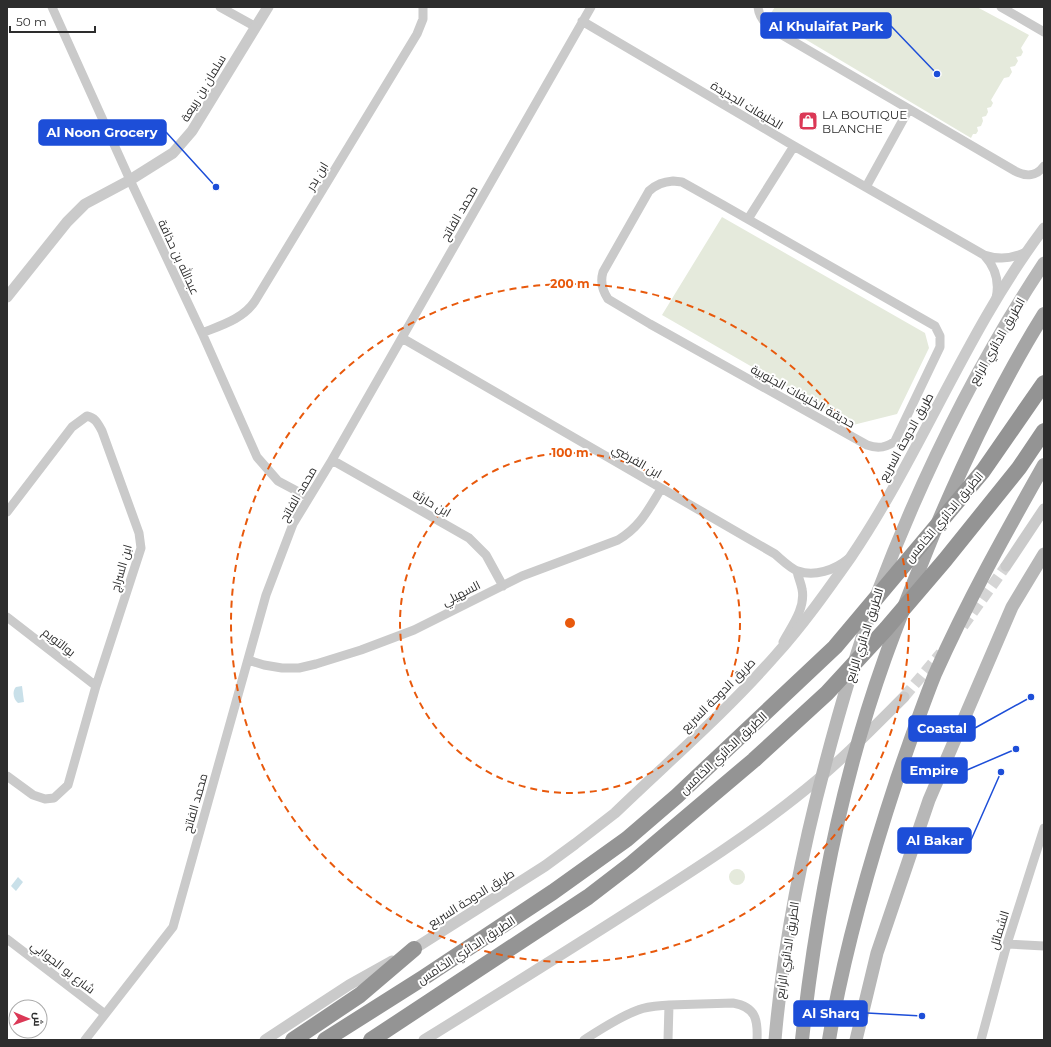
<svg xmlns="http://www.w3.org/2000/svg" width="1051" height="1047" font-family="Montserrat,Cairo,sans-serif">
	<style>
		.green { fill: #e5eadc }
		.water { fill: #c9e0e9 }
		.lines { fill: none; stroke-linecap: round; stroke-linejoin: round }
		.tertiary-tunnel { stroke: #d5d5d5; stroke-width: 11; stroke-dasharray: 11 5.5; stroke-linecap: butt }
		.minor { stroke: #cacaca; stroke-width: 9 }
		.tertiary { stroke: #cacaca; stroke-width: 11 }
		.secondary { stroke: #b7b7b7; stroke-width: 13 }
		.primary { stroke: #a5a5a5; stroke-width: 14 }
		.motorway { stroke: #949494; stroke-width: 16 }
		.ring { fill: none; stroke: #e8590c; stroke-width: 2; stroke-dasharray: 7 5 }
		.labels { text-anchor: middle; dominant-baseline: central; stroke-width: 4; stroke-linejoin: round; paint-order: stroke }
		.street-label { font-size: 12px; fill: #2d2d2d; stroke: #fff }
		.poi-label { font-size: 12px; fill: #2d2d2d; stroke: #fff; text-anchor: start }
		.centre { fill: #e8590c; stroke: #fff; stroke-width: 2 }
		.ring-label { font-size: 12px; text-anchor: middle; font-weight: bold; fill: #e8590c; stroke: #fff; stroke-width: 4; stroke-linejoin: round; paint-order: stroke }
		.leader { fill: none; stroke: #1d4ed8; stroke-width: 1.5 }
		.callout-dot { fill: #1d4ed8; stroke: #fff; stroke-width: 1.5 }
		.callout { fill: #1d4ed8; stroke: #1d4ed8; stroke-width: 1.5 }
		.callout-label { font-size: 13px; text-anchor: middle; font-weight: bold; fill: #fff }
	</style>
	<rect width="100%" height="100%" fill="#fff"/>
	<!-- green -->
	<path class="green" d="M775,7h202l52,28 -8,13 2,4 -2,4 -5,1 2,4 -3,5 -5,1 2,5 -3,5 -5,1 -13,22 2,3 -2,4 -4,1 1,4 -2,4 -4,1 1,4 -2,5 -4,1 1,4 -2,3h-3l-2,4 -198,-118 -2,-7z
		M722,217l203,116 4,15 -32,66 -44,11 -191,-110z
		M729 877a8 8 0 1 1 16 0a8 8 0 1 1-16 0Z"/>
	<!-- water -->
	<path class="water" d="M22,686l2,16 -6,1c-5,-4 -6,-12 -2,-16z
		M18,877l5,5 -7,9 -5,-5z"/>
	<g class="lines">
		<!-- tertiary-tunnel -->
		<path class="tertiary-tunnel" d="M963,626l43,-60
			M904,697l37,-44"/>
		<!-- minor -->
		<path class="minor" d="M52,7l78,173 72,153 55,124 21,24 30,16
			M220,7l36,20
			M758,7c1,10 6,16 14,22l243,142c11,6 22,5 29,-5
			M1001,7l43,25
			M582,21l212,125 190,109c15,5 28,4 42,-3
			M673,181l9,1 41,23 212,121 5,10v11l-45,94c-9,7 -17,8 -28,4l-217,-121 -42,-25c-6,-9 -8,-17 -5,-27l46,-81c8,-7 14,-9 24,-10z
			M866,187l43,-78
			M748,219l46,-73
			M984,255c11,12 16,26 12,43
			M202,333c20,-8 41,-14 53,-32l162,-267 6,-15v-12
			M402,338l373,216c6,5 16,15 23,17 16,6 37,-1 50,-12
			M332,460l137,78 17,17 17,31
			M7,512l65,-85 15,-11c9,2 11,8 15,15l37,102 2,15 -45,138 -28,99 -14,13 -9,1 -12,-4 -26,-19
			M7,617l89,69
			M783,642c8,-15 23,-34 19,-53 -1,-6 -4,-12 -5,-18
			M248,660l16,5 18,3h17l17,-4 45,-14 53,-20 108,-54 96,-36c22,-13 30,-30 43,-51
			M7,939l98,75
			M1007,944l37,2
			M669,1005l64,-2c23,4 25,17 24,37
			M85,1040l88,-113 93,-332 27,-71 39,-64 259,-453
			M584,1040c17,-11 35,-23 54,-30 10,-4 21,-4 31,-5l-1,35
			M981,1040l26,-96 37,-116"/>
		<!-- tertiary -->
		<path class="tertiary" d="M7,297l60,-75 18,-18 45,-24 43,-27 19,-22 76,-124
			M1006,566l38,-57
			M409,952l136,-86 30,-22 40,-31c54,-52 111,-101 160,-157 28,-31 52,-65 76,-99 71,-105 116,-227 193,-329
			M265,1040l84,-55 43,-24
			M424,1040c71,-44 142,-88 212,-133 58,-37 116,-74 169,-117 35,-28 67,-61 99,-93"/>
		<!-- secondary -->
		<path class="secondary" d="M775,1040c8,-93 26,-185 50,-275 15,-57 32,-115 52,-171 44,-116 99,-228 167,-331
			M856,1040l21,-87 52,-153 83,-193 32,-53"/>
		<!-- primary -->
		<path class="primary" d="M802,1040c14,-129 39,-259 83,-382 16,-45 34,-89 52,-133 31,-73 65,-144 107,-211
			M829,1040c15,-89 40,-176 68,-261 12,-35 24,-70 38,-105 32,-72 70,-140 109,-209"/>
		<!-- motorway -->
		<path class="motorway" d="M293,1040l67,-45 54,-46
			M325,1040l98,-62 130,-86 74,-53 50,-43 158,-149 148,-176 61,-88
			M371,1040l217,-143 43,-33 123,-104 73,-67 59,-64 59,-69 74,-92 25,-37"/>
	</g>
	<!-- distance rings -->
	<g class="ring">
		<circle cx="570" cy="623" r="170"/>
		<circle cx="570" cy="623" r="339"/>
	</g>
	<!-- icons -->
	<defs>
		<g id="shop-square" transform="scale(1)"><rect x="-9" y="-9" width="18" height="18" rx="4" fill="#db3856" stroke="#fff"/><path d="M-5-2.5h2.3a2.7 3.5 0 0 1 5.4 0H5L5.5 6h-11ZM-1.5-2.5h3a1.5 2.3 0 0 0-3 0Z" fill="#fff"/></g>
	</defs>
	<g fill-rule="evenodd">
		<use href="#shop-square" x="808" y="121"/>
	</g>
	<g class="labels">
		<!-- street labels -->
		<g class="street-label">
			<text transform="translate(203 88) rotate(-59)">سلمان بن ربيعة</text>
			<text transform="translate(747 105) rotate(31)">الخليفات الجديدة</text>
			<text transform="translate(317 176) rotate(-59)">ابن بدر</text>
			<text transform="translate(459 213) rotate(-60)">محمد الفاتح</text>
			<text transform="translate(179 257) rotate(65)">عبدالله بن حذافة</text>
			<text transform="translate(997 341) rotate(-60)">الطريق الدائري الرابع</text>
			<text transform="translate(803 396) rotate(29)">حديقة الخليفات الجنوبية</text>
			<text transform="translate(906 437) rotate(-61)">طريق الدوحة السريع</text>
			<text transform="translate(637 461) rotate(30)">ابن الفرضي</text>
			<text transform="translate(298 494) rotate(-60)">محمد الفاتح</text>
			<text transform="translate(432 503) rotate(30)">ابن حارثة</text>
			<text transform="translate(944 517) rotate(-50)">الطريق الدائري الخامس</text>
			<text transform="translate(121 568) rotate(-74)">ابن السراج</text>
			<text transform="translate(461 593) rotate(-27)">السهيلي</text>
			<text transform="translate(864 635) rotate(-72)">الطريق الدائري الرابع</text>
			<text transform="translate(59 642) rotate(38)">بوالتويم</text>
			<text transform="translate(718 695) rotate(-45)">طريق الدوحة السريع</text>
			<text transform="translate(723 753) rotate(-43)">الطريق الدائري الخامس</text>
			<text transform="translate(195 803) rotate(-74)">محمد الفاتح</text>
			<text transform="translate(471 898) rotate(-32)">طريق الدوحة السريع</text>
			<text transform="translate(999 930) rotate(-73)">الشمائل</text>
			<text transform="translate(466 950) rotate(-33)">الطريق الدائري الخامس</text>
			<text transform="translate(787 950) rotate(-81)">الطريق الدائري الرابع</text>
			<text transform="translate(63 967) rotate(38)">شارع بو الجوابي</text>
		</g>
		<!-- poi labels -->
		<g class="poi-label">
			<text x="822" y="114">LA BOUTIQUE<tspan x="822" dy="14">BLANCHE</tspan></text>
		</g>
	</g>
	<circle cx="570" cy="623" r="6" class="centre"/>
	<g class="ring-label">
		<text x="570" y="288">200 m</text>
		<text x="570" y="457">100 m</text>
	</g>
	<!-- callouts -->
	<path class="leader" d="M937 74L891 26M216 187L166 132M1031 697L975 728M1016 749L967 770M1001 772L971 840M922 1016L867 1013"/>
	<g class="callout-dot">
		<circle cx="937" cy="74" r="4"/>
		<circle cx="216" cy="187" r="4"/>
		<circle cx="1031" cy="697" r="4"/>
		<circle cx="1016" cy="749" r="4"/>
		<circle cx="1001" cy="772" r="4"/>
		<circle cx="922" cy="1016" r="4"/>
	</g>
	<g class="callout">
		<rect x="761" y="13" width="130" height="25" rx="4"/>
		<rect x="39" y="120" width="127" height="25" rx="4"/>
		<rect x="909" y="716" width="66" height="25" rx="4"/>
		<rect x="902" y="758" width="65" height="25" rx="4"/>
		<rect x="898" y="828" width="73" height="25" rx="4"/>
		<rect x="794" y="1001" width="73" height="25" rx="4"/>
	</g>
	<g class="callout-label">
		<text x="826" y="31">Al Khulaifat Park</text>
		<text x="102" y="137">Al Noon Grocery</text>
		<text x="942" y="733">Coastal</text>
		<text x="934" y="775">Empire</text>
		<text x="935" y="845">Al Bakar</text>
		<text x="831" y="1018">Al Sharq</text>
	</g>
	<!-- border -->
	<rect width="1051" height="1047" fill="none" stroke="#2d2d2d" stroke-width="16"/>
	<!-- north arrow -->
	<g transform="translate(28 1019) rotate(92)"><circle r="19" fill="#ffffff" stroke="#ababab"/>
	<path d="M0-3L7 15L0 10L-7 15Z" fill="#db3856"/>
	<text y="-6" font-size="11" font-weight="bold" text-anchor="middle" fill="#2d2d2d">ش</text>
	</g>
	<!-- scale -->
	<path d="M10 26v6h85v-6" fill="none" stroke="#2d2d2d" stroke-width="2"/>
	<text x="16" y="26" font-size="12" fill="#2d2d2d" stroke="#ffffff" stroke-width="3" paint-order="stroke">50 m</text>
</svg>
